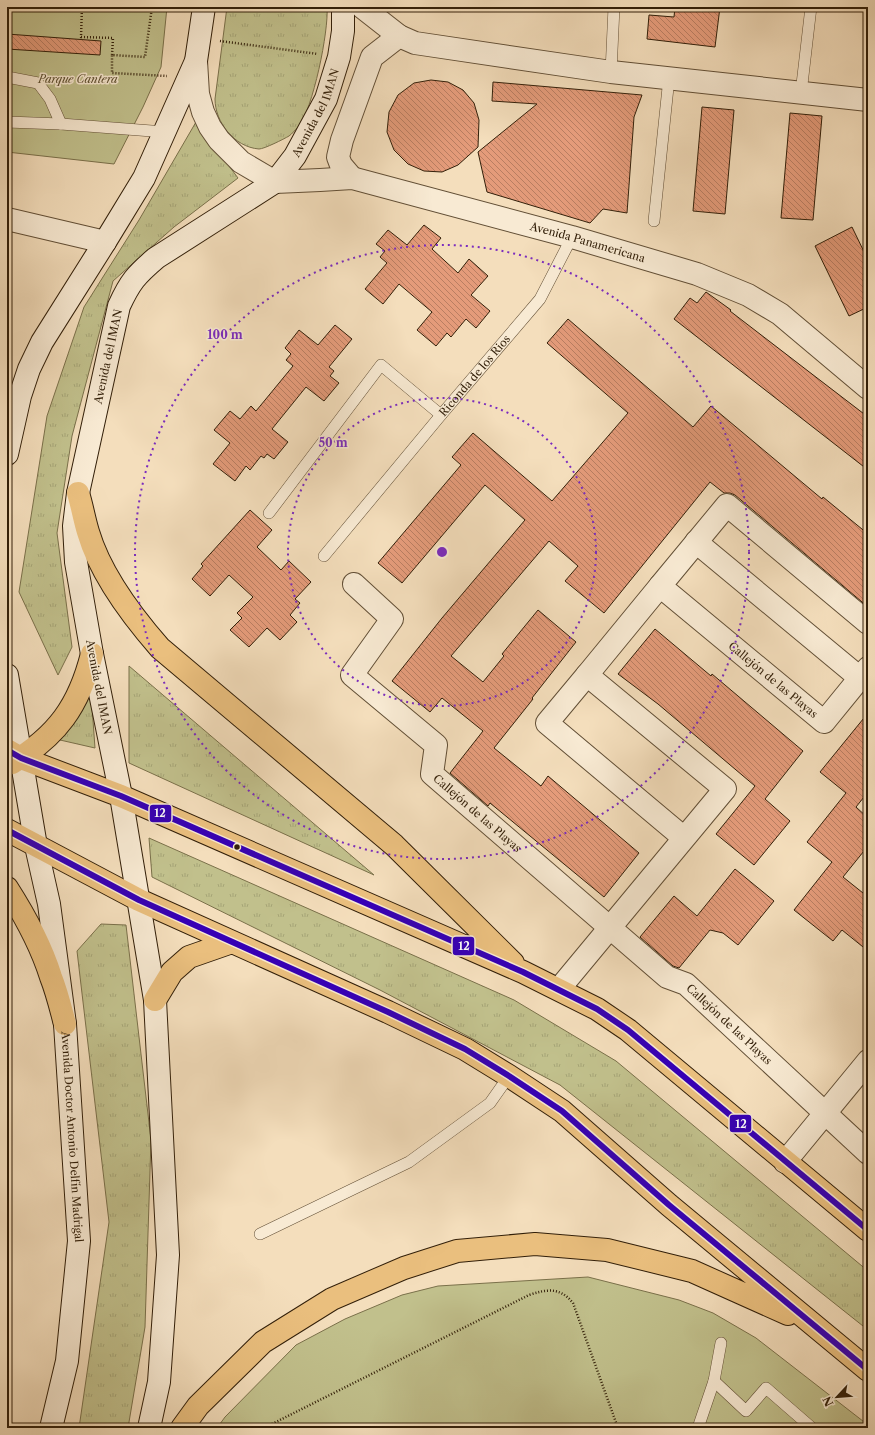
<svg xmlns="http://www.w3.org/2000/svg" width="875" height="1435" font-family="'Libre Caslon Text',serif">
	<style>
		.grass { fill: url(#grass-tufts); stroke: #7a704a }
		.park { fill: #c1c08c; stroke: #7a704a }
		.building { fill: url(#building-back-hatch); stroke: #321f09 }
		.lines { fill: none; stroke-linecap: round; stroke-linejoin: round }
		.service-casing { stroke: #624f36; stroke-width: 12 }
		.minor-casing { stroke: #624f36; stroke-width: 24 }
		.tertiary-casing { stroke: #624f36; stroke-width: 24 }
		.secondary-casing { stroke: #321f09; stroke-width: 24 }
		.primary-casing { stroke: #321f09; stroke-width: 24 }
		.path { stroke: #321f09; stroke-width: 2.5; stroke-dasharray: 1 2; stroke-linecap: butt }
		.service { stroke: #f8ead3; stroke-width: 11 }
		.minor { stroke: #f8ead3; stroke-width: 22 }
		.tertiary { stroke: #f8ead3; stroke-width: 22 }
		.secondary { stroke: #f8ead3; stroke-width: 22 }
		.primary { stroke: #eabf7e; stroke-width: 22 }
		.bus-1-casing { stroke: #f8ead3; stroke-width: 9 }
		.bus-1 { stroke: #3600b5; stroke-width: 6 }
		.ring { fill: none; stroke: #7b2cbf; stroke-width: 2; stroke-dasharray: 2 4 }
		.bus-dot { fill: #321f09; stroke: #f8ead3; stroke-width: 1.5 }
		.labels { text-anchor: middle; dominant-baseline: central; stroke-width: 3; stroke-linejoin: round; paint-order: stroke }
		.park-label { font-size: 11px; font-style: italic; fill: #5d4f30; stroke: #f8ead3 }
		.street-label { font-size: 11px; fill: #321f09; stroke: #f8ead3 }
		.centre { fill: #7b2cbf; stroke: #f8ead3; stroke-width: 2 }
		.ring-label { font-size: 12px; text-anchor: middle; font-weight: bold; fill: #7b2cbf; stroke: #f8ead3; stroke-width: 3; stroke-linejoin: round; paint-order: stroke }
		.line-badge { stroke: #f8ead3; stroke-width: 1.5 }
		.badge-label { font-size: 11px; text-anchor: middle; font-weight: bold; fill: #fff }
	</style>
	<defs>
		<pattern id="grass-tufts" width="24" height="20" patternUnits="userSpaceOnUse"><rect width="24" height="20" fill="#c1c08c"/><path d="M3 7l-1-3M5 7V3M7 7l1-3M15 17l-1-3M17 17v-4M19 17l1-3" fill="none" stroke="#a6a577"/></pattern>
		<pattern id="building-back-hatch" width="6" height="6" patternUnits="userSpaceOnUse"><rect width="6" height="6" fill="#e49b7a"/><path d="M-1 5l2 2M0 0l6 6M5-1l2 2" fill="none" stroke="#b97e62"/></pattern>
	</defs>
	<rect width="100%" height="100%" fill="#f4debc"/>
	<filter id="stains"><feTurbulence type="fractalNoise" baseFrequency=".005" numOctaves="4"/><feColorMatrix values="0 0 0 0 .2 0 0 0 0 .09 0 0 0 0 .02 0 0 0 .5 -.17"/></filter>
	<radialGradient id="worn" r=".72"><stop offset=".6" stop-color="#630" stop-opacity="0"/><stop offset="1" stop-color="#630" stop-opacity=".3"/></radialGradient>
	<!-- grass -->
	<path class="grass" d="M227,7h100c2,23 -14,103 -29,120 -3,3 -6,7 -9,9 -5,3 -25,13 -30,13 -25,-2 -44,-27 -44,-50z
		M196,122l42,56 -64,49 -61,54 -41,155 -15,97 15,114 -14,28 -39,-83 28,-176 37,-109 55,-87z
		M129,666l245,209 -245,-112z
		M91,693l4,55 -35,-8z
		M149,838l365,162 102,61 252,210v59l-308,-245 -180,-95 -228,-113z
		M101,924l25,1 25,215 -6,187 -17,101h-49l30,-206 -32,-271z"/>
	<!-- park -->
	<path class="park" d="M7,7h160l-6,60 -18,40 -29,57 -107,-12z
		M588,1277l91,23 34,13 43,25 112,87v3h-651l8,-11 71,-72 49,-26 57,-24 36,-9z"/>
	<!-- building -->
	<path class="building" d="M675,7h45l-5,40 -68,-8 2,-24 25,2z
		M7,34l94,7 -1,14 -93,-6z
		M431,80l17,2 15,8 11,13 5,17 -1,27 -20,18 -16,7 -18,-1 -16,-7 -14,-14 -7,-18 2,-20 9,-17 16,-12z
		M493,82l149,13 -8,22 -7,96 -24,-4 -13,14 -103,-31 -9,-40 59,-48 -45,-3z
		M702,107l32,3 -9,104 -32,-3z
		M790,113l32,3 -9,104 -32,-2z
		M424,225l17,13 -9,11 26,24 11,-14 19,17 -17,19 19,16 -14,17 -10,-9 -15,18 -4,-4 -11,13 -19,-16 15,-18 -33,-28 -16,20 -18,-15 22,-26 -7,-6 5,-6 -9,-7 12,-14 19,15z
		M852,227l16,33v47l-19,9 -34,-70z
		M706,292l25,18 -1,1 78,60 60,46v53l-194,-151 16,-21 7,5z
		M568,319l125,108 18,-21 111,93 1,-2 45,37v73l-133,-112 -5,-2h-6l-14,-11 -106,131 -39,-32 13,-15 -29,-25 -98,115 32,26 21,-26 -2,-2 36,-44 38,32 -44,56 1,1 -39,49 47,38 7,-10 91,77 -35,44 -114,-94 -2,3 -38,-33 33,-42 -41,-33 -12,14 -38,-31 50,-63 83,-98 -40,-35 -83,98 -24,-20 83,-98 -9,-8 21,-24 79,68 76,-88 -81,-70z
		M335,325l17,14 -23,28 5,4 -4,5 9,7 -15,18 -18,-14 -34,42 16,13 -14,17 -7,-5 -3,4 -3,-2 -11,14 -4,-4 -11,15 -22,-17 17,-21 -16,-13 16,-19 10,8 11,-13 5,5 37,-45 -7,-6 5,-6 -6,-6 14,-18 19,15z
		M250,510l22,20 -15,17 24,23 8,-9 22,21 -16,17 5,4 -10,12 7,7 -17,18 -13,-12 -18,19 -19,-17 12,-12 -5,-5 16,-16 -24,-22 -19,21 -18,-17 11,-13 -2,-2z
		M655,629l56,47 1,-2 91,77 -38,48 25,22 -36,44 -38,-31 39,-48 -97,-82 -40,-30z
		M868,713v79l-12,15 12,11v28l-25,31 25,20v54l-26,-21 -9,11 -39,-31 38,-48 -25,-20 39,-49 -26,-21z
		M735,869l39,32 -36,44 -15,-12 -13,-3 -31,38 -6,-2 -33,-29 34,-41 23,20z"/>
	<g class="lines">
		<!-- service casing -->
		<g class="service-casing">
			<g id="service">
				<path d="M611,72l3,-65"/>
				<path d="M7,77l31,6 12,16 11,25"/>
				<path d="M801,93l10,-86"/>
				<path d="M7,122l54,2 104,8"/>
				<path d="M654,221l15,-143"/>
				<path d="M269,513l112,-148 60,50"/>
				<path id="s1" d="M324,556l117,-141 99,-116 32,-62"/>
				<path d="M260,1234l149,-72 81,-59 19,-27"/>
				<path d="M714,1381l32,30 20,-23 46,40"/>
				<path d="M698,1428l16,-47 7,-38"/>
			</g>
		</g>
		<!-- minor casing -->
		<g class="minor-casing">
			<g id="minor">
				<path d="M7,219l98,23"/>
				<path d="M696,542l164,136"/>
				<path id="s2" d="M354,584l38,35 -40,56 84,70 -4,29 235,203 19,7 182,169"/>
				<path id="s3" d="M868,623l-141,-118 -67,81 164,136 44,-54"/>
				<path d="M587,675l73,-89"/>
				<path d="M559,989l166,-200 -138,-114 -40,48 137,115"/>
				<path d="M785,1162l83,-101"/>
			</g>
		</g>
		<!-- tertiary casing -->
		<g class="tertiary-casing">
			<g id="tertiary">
				<path d="M362,7l37,29 16,7 196,29 257,28"/>
				<path id="s4" d="M196,61l2,33 5,18 7,15 9,13 22,22 34,20 45,-2 32,-2 220,59 125,37 51,21 32,19 88,74"/>
				<path d="M352,178l-11,-13 -3,-8 4,-17 30,-83 27,-21"/>
			</g>
		</g>
		<!-- secondary casing -->
		<g class="secondary-casing">
			<g id="secondary">
				<path d="M7,454l13,-58 9,-27 13,-27 63,-100 39,-64 52,-117 8,-54"/>
				<path id="s5" d="M7,675l29,171 13,58 16,120 14,217 -12,120 -16,67"/>
				<path id="s6" d="M149,1428l10,-46 9,-127 -13,-255 -34,-204 -29,-142 -16,-92 -2,-36 4,-33 41,-187c11,-24 17,-31 37,-48l119,-76 20,-26 31,-57 13,-42 4,-26v-24"/>
			</g>
		</g>
		<!-- primary casing -->
		<g class="primary-casing">
			<path id="primary" d="M78,493c4,13 6,26 10,39 12,41 44,84 72,116l234,197 119,118
				M7,750l14,8 100,38 402,176 74,37 31,21 240,200
				M12,763c45,-27 67,-57 80,-109
				M7,830l132,70 249,112 77,37 44,27 53,35 107,94 199,165
				M7,888c18,28 34,57 44,89 6,15 10,32 14,47
				M155,1000l17,-28 17,-15 43,-15
				M182,1428l16,-22 65,-64 69,-43 72,-31 53,-17 78,-7 72,6 85,21 96,43"/>
		</g>
		<!-- path -->
		<path class="path" d="M82,7l-1,30 32,1 -1,17
			M152,7l-7,50 -33,-2v18l55,3
			M220,41l98,13
			M264,1428l265,-133c18,-6 31,-8 44,8l45,125"/>
		<!-- service -->
		<use href="#service" class="service"/>
		<!-- minor -->
		<use href="#minor" class="minor"/>
		<!-- tertiary -->
		<use href="#tertiary" class="tertiary"/>
		<!-- secondary -->
		<use href="#secondary" class="secondary"/>
		<!-- primary -->
		<use href="#primary" class="primary"/>
		<!-- bus-1 casing -->
		<g class="bus-1-casing">
			<path id="bus-1" d="M7,750l14,8 100,38 402,176 74,37 31,21 240,200
				M7,830l132,70 249,112 77,37 44,27 53,35 107,94 199,165"/>
		</g>
		<!-- bus-1 -->
		<use href="#bus-1" class="bus-1"/>
	</g>
	<!-- distance rings -->
	<g class="ring">
		<circle cx="442" cy="552" r="154"/>
		<circle cx="442" cy="552" r="307"/>
	</g>
	<!-- markers -->
	<circle class="bus-dot" cx="237" cy="847" r="3.5"/>
	<g class="labels">
		<!-- park labels -->
		<g class="park-label">
			<text x="78" y="79">Parque Cantera</text>
		</g>
		<!-- street labels -->
		<g class="street-label">
			<text stroke="none"><textPath href="#s6" startOffset="1419">Avenida del IMAN</textPath></text>
			<text stroke="none"><textPath href="#s4" startOffset="476">Avenida Panamericana</textPath></text>
			<text stroke="none"><textPath href="#s6" startOffset="1084">Avenida del IMAN</textPath></text>
			<text stroke="none"><textPath href="#s1" startOffset="235">Riconda de los Rios</textPath></text>
			<text stroke="none"><textPath href="#s3" startOffset="436">Callejón de las Playas</textPath></text>
			<text transform="translate(99 687) rotate(79)">Avenida del IMAN</text>
			<text stroke="none"><textPath href="#s2" startOffset="319">Callejón de las Playas</textPath></text>
			<text stroke="none"><textPath href="#s2" startOffset="649">Callejón de las Playas</textPath></text>
			<text stroke="none"><textPath href="#s5" startOffset="467">Avenida Doctor Antonio Delfín Madrigal</textPath></text>
		</g>
	</g>
	<circle cx="442" cy="552" r="6" class="centre"/>
	<g class="ring-label">
		<text x="225" y="339">100 m</text>
		<text x="333" y="447">50 m</text>
	</g>
	<g class="line-badge">
		<rect x="149" y="804" width="23" height="19" rx="4" fill="#3600b5"/>
		<rect x="452" y="936" width="23" height="20" rx="4" fill="#3600b5"/>
		<rect x="729" y="1114" width="23" height="19" rx="4" fill="#3600b5"/>
	</g>
	<g class="badge-label">
		<text x="160" y="817">12</text>
		<text x="464" y="950">12</text>
		<text x="741" y="1128">12</text>
	</g>
	<!-- margin -->
	<rect width="875" height="1435" fill="none" stroke="#f4debc" stroke-width="24"/>
	<rect x="8" y="8" width="859" height="1419" fill="none" stroke="#321f09" stroke-width="2"/>
	<rect x="12" y="12" width="851" height="1411" fill="none" stroke="#321f09"/>
	<!-- north arrow -->
	<g transform="translate(837 1397) rotate(244)" stroke="#f8ead3" stroke-width="3" paint-order="stroke">
	<path d="M0-3L7 15L0 10L-7 15Z" fill="#321f09"/>
	<text y="-6" font-size="11" font-weight="bold" text-anchor="middle" fill="#321f09">N</text>
	</g>
	<rect width="100%" height="100%" filter="url(#stains)"/>
	<rect width="100%" height="100%" fill="url(#worn)"/>
</svg>
